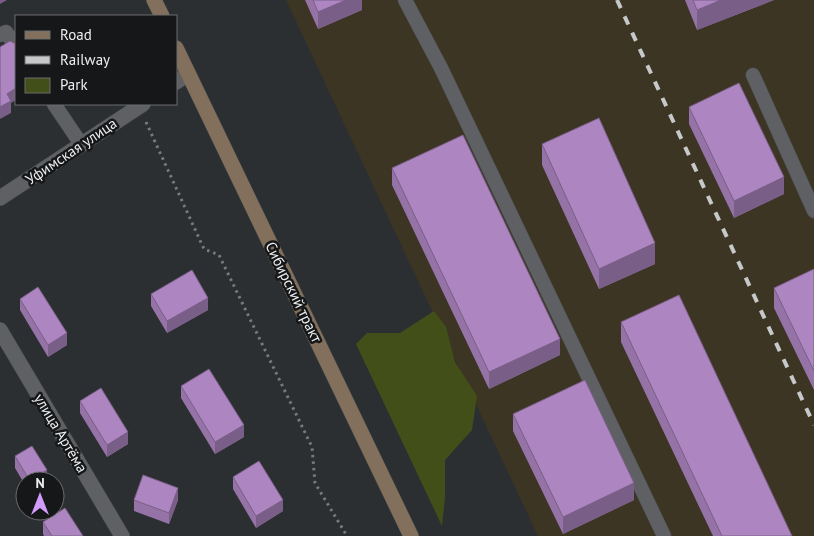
<svg xmlns="http://www.w3.org/2000/svg" width="814" height="536" font-family="'PT Sans',sans-serif">
	<style>
		.industrial { fill: #3c3524 }
		.green { fill: #434f19 }
		.lines { fill: none; stroke-linecap: round; stroke-linejoin: round }
		.lane-casing { stroke: #494b4c; stroke-width: 15 }
		.street-casing { stroke: #494b4c; stroke-width: 16 }
		.secondary-casing { stroke: #494b4c; stroke-width: 16 }
		.path { stroke: #777a7b; stroke-width: 3; stroke-dasharray: 2.5 4; stroke-linecap: butt }
		.lane { stroke: #5e6063; stroke-width: 14 }
		.street { stroke: #5e6063; stroke-width: 15 }
		.secondary { stroke: #83705c; stroke-width: 15 }
		.rail { stroke: #c6c8c9; stroke-width: 4; stroke-dasharray: 9 9; stroke-linecap: butt }
		.wall { fill: #9573a6 }
		.shaded-wall { fill: #795e87 }
		.building { fill: #ad86c1; stroke: #795e87 }
		.labels { text-anchor: middle; dominant-baseline: central; stroke-width: 5; stroke-linejoin: round; paint-order: stroke }
		.street-label { font-size: 15px; fill: #eceeef; stroke: #161718 }
	</style>
	<rect width="100%" height="100%" fill="#2c2f31"/>
	<!-- industrial -->
	<path class="industrial" d="M286,0h528v536h-276z"/>
	<!-- green -->
	<path class="green" d="M434,311l12,16 9,35 22,34 -5,34 -27,30v37l-3,29 -86,-182 11,-11h33z"/>
	<g class="lines">
		<!-- lane casing -->
		<g class="lane-casing">
			<path id="lane" d="M405,0l36,68 223,468
				M0,35l6,-3 10,15
				M753,75l61,136
				M54,104l27,40"/>
		</g>
		<!-- street casing -->
		<g class="street-casing">
			<path id="street" d="M176,82l12,-8
				M0,198l143,-94
				M0,330l122,206"/>
		</g>
		<!-- secondary casing -->
		<g class="secondary-casing">
			<path id="secondary" d="M154,0l8,16
				M176,48l235,488"/>
		</g>
		<!-- path -->
		<path class="path" d="M146,122l58,127 15,6 93,192 3,36 32,53"/>
		<!-- lane -->
		<use href="#lane" class="lane"/>
		<!-- street -->
		<use href="#street" class="street"/>
		<!-- secondary -->
		<use href="#secondary" class="secondary"/>
		<!-- rail -->
		<path class="rail" d="M617,0l197,425"/>
	</g>
	<!-- wall -->
	<path class="wall" d="M305,0h57v10l-44,19z
		M685,0h89l-77,30z
		M689,107l95,87 -50,24 -45,-94z
		M542,144l113,120 -56,25 -57,-124z
		M392,168l168,187 -71,34 -97,-204z
		M814,269v121l-40,-82v-20z
		M151,294l57,16 -41,23 -16,-27z
		M20,299l47,46 -19,12 -28,-47z
		M621,322l171,214h-79l-92,-194z
		M181,386l63,51 -29,17 -34,-56z
		M80,401l48,43 -21,13 -27,-44z
		M513,414l121,86 -71,34 -50,-103z
		M15,456l32,25h-22v4l-10,-17z
		M233,477l50,34 -27,17 -23,-39z
		M134,500h44l-9,24 -35,-13z
		M43,522l40,14h-39l-1,-2z"/>
	<!-- shaded-wall -->
	<path class="shaded-wall" d="M0,0h7l-7,4z
		M346,0h16v10l-44,19v-17z
		M721,0h53l-77,30v-20z
		M16,88v12l-5,3v10l-11,6v-12l7,-13z
		M784,177v17l-50,24v-17z
		M655,243v21l-56,25v-20z
		M208,298v12l-41,23v-12z
		M67,333v12l-19,12v-12z
		M560,339v16l-71,34v-17z
		M244,425v12l-29,17v-12z
		M128,432v12l-21,13v-12z
		M47,470v11h-17z
		M634,483v17l-71,34v-17z
		M178,488v12l-9,24v-11z
		M283,500v11l-27,17v-12z"/>
	<!-- building -->
	<path class="building" d="M313,0h33l-28,12z
		M693,0h28l-24,10z
		M10,41l6,3v44l-9,6 4,7 -11,6v-60z
		M739,83l45,94 -50,24 -45,-94z
		M599,118l56,125 -56,26 -57,-125z
		M463,135l97,204 -71,33 -97,-204z
		M814,269v102l-40,-83z
		M192,270l16,28 -41,23 -16,-27z
		M38,287l29,46 -19,12 -28,-46z
		M679,295l113,241h-70l-101,-214z
		M209,369l35,56 -29,17 -34,-56z
		M585,380l49,103 -71,34 -50,-103z
		M101,388l27,44 -21,13 -27,-44z
		M32,446l15,24 -17,11 -15,-25z
		M259,461l24,39 -27,16 -23,-39z
		M143,475l35,13 -9,25 -35,-13z
		M65,508l18,28h-31l-9,-14z"/>
	<g class="labels">
		<!-- street labels -->
		<g class="street-label">
			<text transform="translate(71 151) rotate(-34)">Уфимская улица</text>
			<text transform="translate(294 292) rotate(64)">Сибирский тракт</text>
			<text transform="translate(61 433) rotate(59)">улица Артёма</text>
		</g>
	</g>
	<!-- legend -->
	<rect x="15" y="15" width="162" height="90" fill="#161718" stroke="#6c6d6e"/>
	<rect x="25" y="31" width="25" height="8" fill="#83705c" stroke="#6c6d6e"/>
	<text x="60" y="40" font-size="15" fill="#eceeef">Road</text>
	<rect x="25" y="56" width="25" height="8" fill="#c6c8c9" stroke="#6c6d6e"/>
	<text x="60" y="65" font-size="15" fill="#eceeef">Railway</text>
	<rect x="25" y="78" width="25" height="15" fill="#434f19" stroke="#6c6d6e"/>
	<text x="60" y="90" font-size="15" fill="#eceeef">Park</text>
	<!-- north arrow -->
	<g transform="translate(40 496)"><circle r="24" fill="#161718" stroke="#6c6d6e"/>
	<path d="M0-4L9 19L0 12L-9 19Z" fill="#d29cfd"/>
	<text y="-8" font-size="14" font-weight="bold" text-anchor="middle" fill="#eceeef">N</text>
	</g>
</svg>
